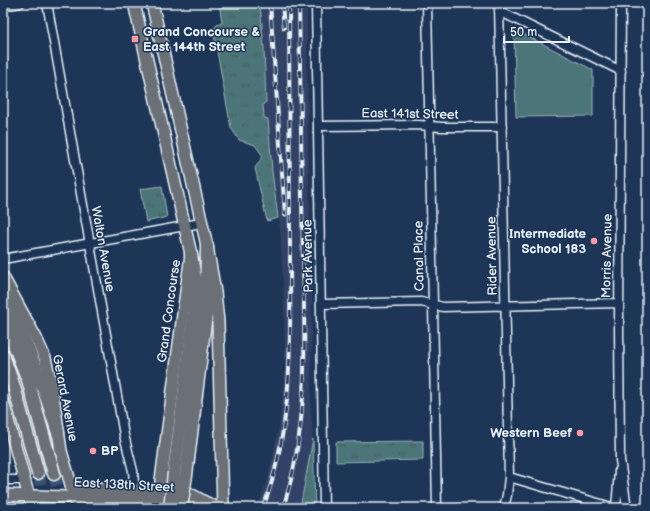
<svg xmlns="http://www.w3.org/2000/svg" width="650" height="511" font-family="'Balsamiq Sans',sans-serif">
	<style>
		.built { fill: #304266 }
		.grass { fill: url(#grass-tufts); stroke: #9ab3b8 }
		.garden { fill: #4c7579; stroke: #9ab3b8 }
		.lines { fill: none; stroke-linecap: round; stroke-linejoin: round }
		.highway-tunnel { stroke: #3b516f; stroke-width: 12; stroke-dasharray: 12 6; stroke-linecap: butt }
		.minor-casing { stroke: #e8f1f8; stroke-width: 11 }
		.major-casing { stroke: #e8f1f8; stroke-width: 14 }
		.highway-casing { stroke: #e8f1f8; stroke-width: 15 }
		.minor { stroke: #1d3557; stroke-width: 8 }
		.major { stroke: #6a7074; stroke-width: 11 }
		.highway { stroke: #6a7074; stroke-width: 12 }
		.rail-casing { stroke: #e8f1f8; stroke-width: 4 }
		.rail { stroke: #1d3557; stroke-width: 2.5; stroke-dasharray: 8; stroke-linecap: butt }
		.highway-bridge-casing { stroke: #e8f1f8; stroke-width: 15; stroke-linecap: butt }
		.highway-bridge { stroke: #6a7074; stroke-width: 12 }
		.poi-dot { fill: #ff9aa2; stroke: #1d3557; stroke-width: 1.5 }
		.labels { text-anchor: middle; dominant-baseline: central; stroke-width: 3; stroke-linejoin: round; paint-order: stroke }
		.poi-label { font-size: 13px; font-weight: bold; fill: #e8f1f8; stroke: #1d3557; text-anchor: start }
		.street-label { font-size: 13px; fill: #e8f1f8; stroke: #1d3557 }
	</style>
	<defs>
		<pattern id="grass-tufts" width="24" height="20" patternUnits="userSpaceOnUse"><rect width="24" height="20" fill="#4c7579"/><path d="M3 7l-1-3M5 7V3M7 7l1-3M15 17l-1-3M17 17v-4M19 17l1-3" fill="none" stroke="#495c5f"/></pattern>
	</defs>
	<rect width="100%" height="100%" fill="#1d3557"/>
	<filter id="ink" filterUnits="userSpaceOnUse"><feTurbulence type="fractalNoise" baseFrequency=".025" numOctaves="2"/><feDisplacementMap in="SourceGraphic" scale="8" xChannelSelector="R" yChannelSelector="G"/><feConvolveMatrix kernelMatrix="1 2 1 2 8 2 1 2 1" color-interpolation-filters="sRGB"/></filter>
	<g filter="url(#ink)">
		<!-- built -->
		<path class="built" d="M260,3h47l1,144 4,144 -1,119 2,29 -13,69 -7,-1v1h-36l11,-29 11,-52 6,-56 -1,-68 -4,-75 -8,-57 -4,-52 -4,-1 -1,-15 3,-1 -2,-54z"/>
		<!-- grass -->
		<path class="grass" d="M219,3h41l4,45 2,54 -3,2 1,14 4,1 4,52 6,47 -11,3 -12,-53 8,-12 -8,-11 -16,-5 -8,-12 -18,-99 4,-4 5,-2z
			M162,186l5,31 -21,5 -6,-33z
			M313,439l2,69h-15z
			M423,441v19l-87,2v-20z"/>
		<!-- garden -->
		<path class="garden" d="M518,31l75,39v46l-77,1 -2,-82z"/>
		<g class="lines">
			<!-- highway-tunnel -->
			<path class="highway-tunnel" d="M38,473l9,35
				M54,474l8,34"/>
			<!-- minor casing -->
			<g class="minor-casing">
				<path id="minor" d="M47,3l77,432 9,36 2,23
					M316,3l8,505
					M427,3l10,505
					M499,3l10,474 -2,18 -3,13
					M621,3l-2,321 1,136 7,48
					M3,6l17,-3
					M499,11l122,60
					M318,126l100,-1 23,2h61
					M3,259l198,-36
					M321,304l100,-2 22,5 176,-4
					M509,477l106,31
					M3,480h21
					M616,508l3,-37"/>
			</g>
			<!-- major casing -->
			<g class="major-casing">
				<path id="major" d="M134,3l57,251 -30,226 -2,28
					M152,3l55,243 8,46 3,30 5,186
					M3,277l33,61 9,20 7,30 9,63 17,57
					M3,402l29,106
					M71,487l116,5 18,10
					M3,495l156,5 48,3 10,5
					M3,508h3"/>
			</g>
			<!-- highway casing -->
			<g class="highway-casing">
				<path id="highway" d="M3,296c24,44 40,89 55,137
					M3,317l25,63 26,94
					M3,355l11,32 24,86
					M174,473l21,-165v-27l-4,-27
					M186,475l20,-161 1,-68"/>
			</g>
			<!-- minor -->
			<use href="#minor" class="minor"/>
			<!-- major -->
			<use href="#major" class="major"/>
			<!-- highway -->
			<use href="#highway" class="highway"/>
			<!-- rail casing -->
			<g class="rail-casing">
				<path id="rail" d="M270,3l15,212
					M282,3l2,25
					M263,508c32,-85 27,-171 27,-260 0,-82 -1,-163 -1,-245
					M283,508c26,-79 22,-164 20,-245 -1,-87 -3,-173 -4,-260"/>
			</g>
			<!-- rail -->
			<use href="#rail" class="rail"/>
			<!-- highway-bridge casing -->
			<g class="highway-bridge-casing">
				<path id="highway-bridge" d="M170,508l4,-35
					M181,508l5,-33"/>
			</g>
			<!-- highway-bridge -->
			<use href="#highway-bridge" class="highway-bridge"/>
		</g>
	</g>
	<!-- markers -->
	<g class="poi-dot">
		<rect x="131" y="35" width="8" height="8" rx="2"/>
		<circle cx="594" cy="241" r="4"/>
		<circle cx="580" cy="433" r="4"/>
		<circle cx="93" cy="451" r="4"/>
	</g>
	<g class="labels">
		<!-- poi labels -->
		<g class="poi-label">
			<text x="143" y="32">Grand Concourse &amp;<tspan x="143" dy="15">East 144th Street</tspan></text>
			<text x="586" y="234" text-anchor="end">Intermediate<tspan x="586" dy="15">School 183</tspan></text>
			<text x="572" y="433" text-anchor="end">Western Beef</text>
			<text x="101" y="451">BP</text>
		</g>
		<!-- street labels -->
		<g class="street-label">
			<text transform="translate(410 114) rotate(1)">East 141st Street</text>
			<text transform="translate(103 249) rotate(80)">Walton Avenue</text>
			<text transform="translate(308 256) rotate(-91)">Park Avenue</text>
			<text transform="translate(419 256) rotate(-91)">Canal Place</text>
			<text transform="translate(492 256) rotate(-91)">Rider Avenue</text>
			<text transform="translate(607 256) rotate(-89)">Morris Avenue</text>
			<text transform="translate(169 311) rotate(-82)">Grand Concourse</text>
			<text transform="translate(65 398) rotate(79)">Gerard Avenue</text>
			<text transform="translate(124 485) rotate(3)">East 138th Street</text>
		</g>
	</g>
	<!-- margin -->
	<rect width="650" height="511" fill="none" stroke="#1d3557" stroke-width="16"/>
	<rect x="8" y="8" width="634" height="495" fill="none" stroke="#e8f1f8" stroke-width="1.5" filter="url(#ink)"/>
	<!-- scale -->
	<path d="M504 36v6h65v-6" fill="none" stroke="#e8f1f8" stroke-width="2"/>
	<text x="510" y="36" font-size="12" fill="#e8f1f8" stroke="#1d3557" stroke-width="3" paint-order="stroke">50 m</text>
</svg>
